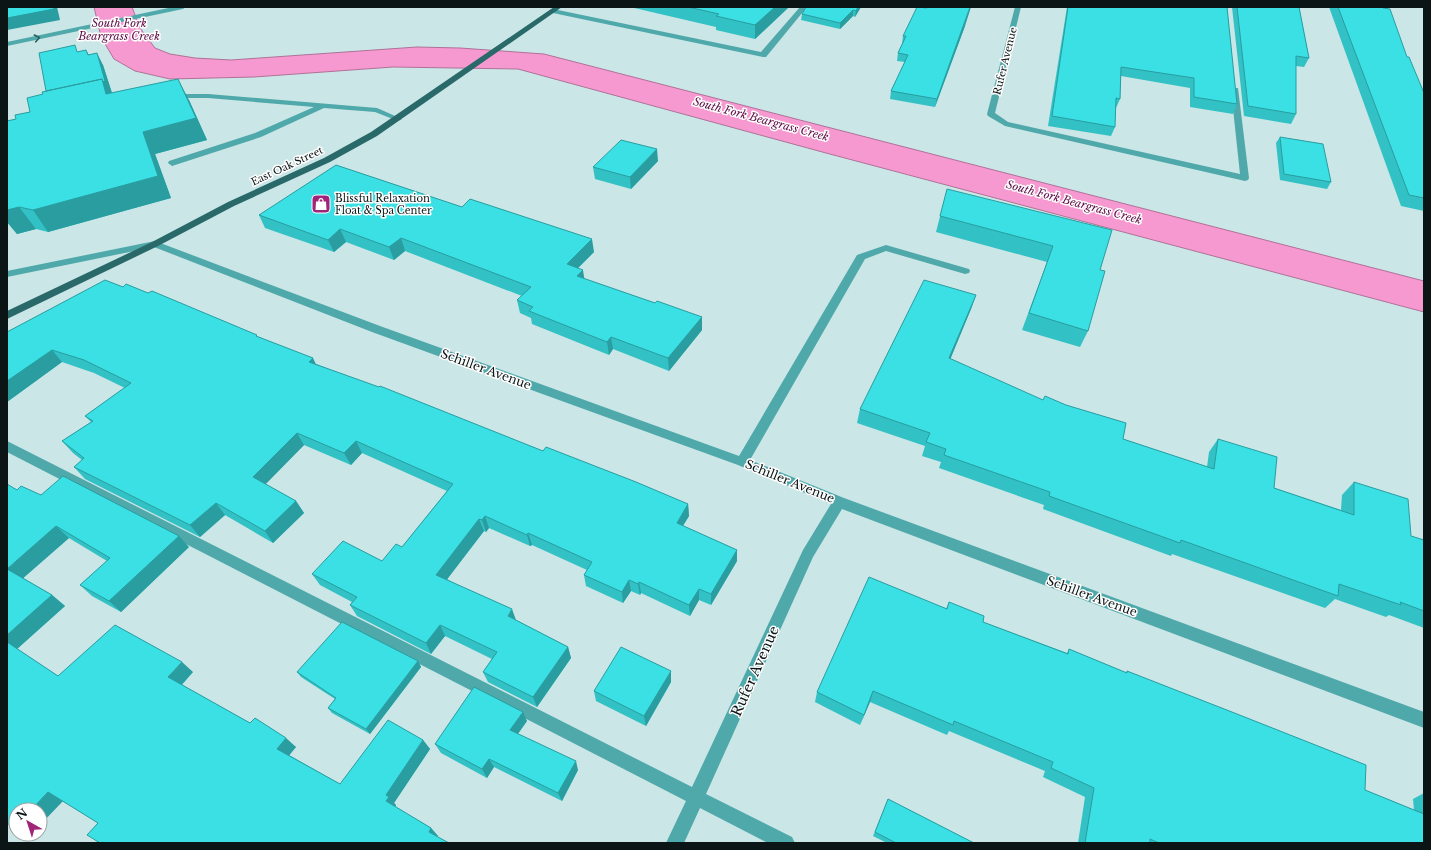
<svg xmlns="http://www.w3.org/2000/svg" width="1431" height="850" font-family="'Libre Baskerville',serif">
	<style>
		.water { fill: #f699d0; stroke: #b07198 }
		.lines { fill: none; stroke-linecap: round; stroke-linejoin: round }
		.minor { fill: #4fa8aa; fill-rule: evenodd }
		.major { fill: #29696a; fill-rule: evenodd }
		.wall { fill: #32c1c4 }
		.shaded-wall { fill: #299da0 }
		.building { fill: #3ae0e4; stroke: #299da0 }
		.oneway { stroke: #2d5e60 }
		.labels { text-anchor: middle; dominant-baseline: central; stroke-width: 3; stroke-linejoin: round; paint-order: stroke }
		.far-street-label { font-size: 10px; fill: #0b1515; stroke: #fff }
		.far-poi-label { font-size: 10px; fill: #0b1515; stroke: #fff; text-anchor: start }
		.far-water-label { font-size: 11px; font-style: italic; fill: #5e0c46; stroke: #fff }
		.street-label { font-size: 12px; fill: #0b1515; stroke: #fff }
		.near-street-label { font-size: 14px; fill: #0b1515; stroke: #fff }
	</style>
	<rect width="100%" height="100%" fill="#cae6e6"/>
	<!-- water -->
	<path class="water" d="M94,7h38l8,21 15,20 15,6 25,4 36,2 186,-13 43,1 84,6 880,227v31l-598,-159 -308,-84 -125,-2 -139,10 -84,2 -35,-8 -21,-12 -13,-22z"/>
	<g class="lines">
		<!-- minor -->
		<path class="minor" d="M173,7h13l-3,2 -176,37v-4z
			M800,7h7l-41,50h-3l-210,-44 -3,-2 3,-2 208,43z
			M1015,7h6l-26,106 13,9 232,52 -9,-84 4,-2h3l11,90 -1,2 -3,1 -240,-55 -17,-10 -1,-2z
			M169,94h39l169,14 25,11 -4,2 -23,-9 -51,-4 -63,29 -89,29 -4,-3 1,-2 86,-28 59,-26 -106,-9h-36l-4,-2z
			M155,241l225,85 359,130 118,-201 29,-10 83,24 1,2 -1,2 -4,1 -79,-23 -21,8 -115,201 94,38 580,214v16l-582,-219 -29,48 -107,237 86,43 3,6h-27l-68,-35 -16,35h-18l20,-42 -679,-349v-11l685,346 111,-237 28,-46 -93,-39 -366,-133 -218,-85 -147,30v-6z"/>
		<!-- major -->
		<path class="major" d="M554,7h8l-185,129 -47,26 -96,44 -76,40 -151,73v-8l145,-69 76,-40 96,-44 47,-26z"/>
	</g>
	<!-- wall -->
	<path class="wall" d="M630,7h159l-34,32 -39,-9v-3z
		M861,7l-6,10 -2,-1 -13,13 -39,-9 1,-6z
		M1067,7h160l10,97 -4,10 -43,-7v-19l-69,-12 -1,23 -4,9h-1v19l-4,9 -63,-10z
		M1232,7h67l10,51 -5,9 -8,-1v48l-5,10 -47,-8z
		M1329,7h54l41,86v118l-23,-5z
		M965,26l-30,81 -45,-8 1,-8 14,-29 -8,-1 1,-8 4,-9 1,-8z
		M86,50l3,5 14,10 9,28 77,7 18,40 -52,14 16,44 -123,34 -12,-3 -19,5 -10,-12v-101l9,-2 14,-7 16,-21 33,-39z
		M1280,137l51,45 -4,7 -47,-9 -4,-37z
		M658,161l-27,28 -36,-10 -2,-12z
		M947,189l153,81 -12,61 -8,16 -58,-17 25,-68 -111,-30z
		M259,215l335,37 -16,16 7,11 70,24 47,14v13l-33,41 -56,-22 -4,6 -77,-31 -1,-6 -11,-5 -3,-13 5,-4 -117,-45 -11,9 -48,-18 -12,10 -69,-24z
		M976,295l-5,14 -21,50 173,80 84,28 2,-15 9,-13 56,49 67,22 1,-15 12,-13 57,54 13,4v88l-35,-13 -3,2 -51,-18 -10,9 -153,-54 -1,2 -128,-47 1,-4 -105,-37 2,-6 -19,-6 3,-10 -68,-23 3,-14z
		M7,332l252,5 57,27 227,87 145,53 1,12 -6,10 54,24v11l-26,44 -12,-5 -9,16 -49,-23 -1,2 -9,-4 -8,12 -37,-17 -2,-11 3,-5 -55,-25 -2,1 -41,-18 -3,4 -2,-1 -37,48 69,41 52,27 3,11 -34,49 -49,-25 -5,-10 9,-13 -47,-23 -14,18 -74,-38 -7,-11 2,-3 -32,-17 -8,-11 70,-13 20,-14 45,-56 -85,-38 -11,12 -47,-20 -39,39 31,17 8,12 -31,30 -48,-28 -25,22 -115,-58 -11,-12 8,-7 -9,-7 -11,-12 29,-19 -6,-6 40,-28 -31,-15 -32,-11 -55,40z
		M17,490l24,5 148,52 -68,65 -29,-16 -12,-11 27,-24 -38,-23 -46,40 29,17 13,11 -48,43 41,27 135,-4 -11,13 68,38 46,24 -7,8 51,29 83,-44 7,9 -36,54 2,2 -1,2 36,21 7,8 -340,-13 -35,-22 -56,22z
		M949,602l34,20 84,31 2,-4 57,24 1,-2 238,119 49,20 -1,-11 11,-6v50h-346l7,-46 -42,-20 2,-6 -96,-40 -2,4 -77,-33 -10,23 -45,-23 2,-10 129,-83z
		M418,661l3,6 -51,67 -38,-21 -4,-5 7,-9 -34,-22 -4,-5z
		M671,682l-25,44 -50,-25 -2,-10z
		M527,721l-9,13 60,36 -16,31 -68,-34 -7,11 -46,-25 -6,-9z
		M888,799l86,44h-87l-14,-7z"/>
	<!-- shaded-wall -->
	<path class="shaded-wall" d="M53,7h4l3,13 -53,10v-12z
		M775,7h14l-34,32v-14z
		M858,7h3l-6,10 1,-6z
		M970,7h1l-6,19 -30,81 2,-8z
		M853,10v6l-13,13v-6z
		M97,53l6,12 9,28 -6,2 -4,-16z
		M178,79l11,21 18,40 -52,14 16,44 -123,34 -15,-22 110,-78z
		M657,149l1,12 -27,28 -1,-12z
		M19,207l17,22 -19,5 -10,-12v-12z
		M340,229l6,13 -12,10 -6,-12z
		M401,238l4,13 -11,9 -5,-13z
		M592,239l2,13 -25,25 -2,-13z
		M583,270l2,13 -8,-7z
		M976,295l-5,14 -26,63 4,-14z
		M702,317v13l-33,41 -1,-13z
		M611,337l2,12 -4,6 -2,-13z
		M52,350l10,12 -55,40v-21z
		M313,358l6,13 -10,-9z
		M297,433l7,12 -43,44 -8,-12z
		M356,441l6,12 -11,12 -7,-12z
		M296,501l8,12 -31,30 -8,-12z
		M216,503l9,12 -25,22 -10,-12z
		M688,504l1,12 -12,19v-12z
		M485,516l4,12 -3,4 -4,-12z
		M479,519l5,12 -42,55 -6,-11z
		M56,526l13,12 -48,42 -14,-11z
		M528,533l4,12 -2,1 -3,-11z
		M179,536l10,11 -68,65 -12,-11z
		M737,550v11l-26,44v-11z
		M629,580l2,11 -8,12 -1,-11z
		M639,582l2,11 -1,2 -2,-11z
		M699,589v11l-9,16 -1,-11z
		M52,595l13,11 -48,43 -10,-7v-7z
		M512,609l4,11 -8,-4z
		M440,625l5,11 -14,18 -5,-11z
		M568,647l3,11 -34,49 -4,-10z
		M418,661l3,6 -51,67 -4,-5z
		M182,662l11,10 -14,15 -11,-10z
		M671,671v11l-25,44 -2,-10z
		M873,691l-3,11 -10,23 4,-10z
		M523,712l4,9 -13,18 -4,-9z
		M286,738l10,9 -9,11 -10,-9z
		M423,740l7,9 -36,54 2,2 -2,4 -8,-8v-6z
		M489,759l5,8 -7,11 -5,-9z
		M576,761l2,9 -16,31 -4,-8z
		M48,792l16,8 -24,25v-15h-9z
		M431,828l7,8 -3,4 -6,-8z"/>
	<!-- building -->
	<path class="building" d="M7,7h46l1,2 -47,9z
		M688,7h87l-20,18 -39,-9 3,-2z
		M806,7h52l-2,4 -3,-1 -13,13 -38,-9z
		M917,7l10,1v-1h43l-33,92 -46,-8 17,-36 -10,-2 8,-17h-3z
		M1068,7h159l10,97 -43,-7v-19l-73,-11 -1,32 -4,-1 -1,29 -63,-11z
		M1237,7h62l10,51 -13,-2v58l-48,-8z
		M1338,7h45v1l7,1 17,48h2l15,36v105l-15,-3z
		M75,45l2,7 9,-2 2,5 9,-2 8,28 -2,1 -1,-3 -56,12 -7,-38z
		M102,79l4,15 72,-15 18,39 -53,14 15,44 -125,34 -14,-3 -12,3v-89l9,-2 -1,-4 15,-3 -3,-14 16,-4 -1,-2z
		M1280,137l43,7 8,38 -47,-8z
		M621,140l36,9 -27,28 -37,-10z
		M336,165l126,42 8,-8 122,40 -25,25 16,6 -6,6 78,27 2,-2 45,16 -34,41 -57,-21 -4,5 -78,-31 4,-4 -16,-7 14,-13 -130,-49 -12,9 -49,-18 -12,11 -69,-25z
		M947,189l165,41 -12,40 5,1 -17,60 -59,-18 24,-67 -113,-30z
		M105,280l18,7 3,-3 22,9 4,-2 105,44 -1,1 57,22 -4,4 70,25 1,-1 163,65 3,-4 90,35 52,22 -11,19 60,27 -26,44 -12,-5 -10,16 -50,-23 -1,2 -9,-4 -7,12 -38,-17 8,-13 -64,-29 -1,2 -42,-19 -3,4 -3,-1 -43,56 76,34 -4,7 60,31 -35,50 -50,-25 14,-20 -57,-27 -14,18 -76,-38 7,-8 -45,-23 31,-33 39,20 14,-17 6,3 51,-63 -97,-43 -12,12 -47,-20 -44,44 43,24 -31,30 -49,-28 -26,22 -116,-58 10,-9 -22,-17 31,-20 -8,-5 46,-33 -47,-23 -32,-10 -45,31v-49z
		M924,280l52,15 -27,63 94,42 2,-4 21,9 60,18 -3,16 91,30 4,-30 59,18 -3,31 80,27v-33l54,17 3,37 13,4v71l-24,-9 1,3 -62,-21 -1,12 -157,-56 -1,3 -131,-47 1,-4 -106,-37 2,-6 -20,-7 4,-9 -70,-24z
		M63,476l116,60 -70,65 -29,-16 30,-27 -54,-32 -49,43 45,26 -45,40v-151l10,6 4,-4 20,9z
		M869,577l78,32 2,-7 35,14 -1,6 85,32 1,-5 58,24v-2l110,43 129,51 -1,25 59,24v29h-265l-9,-4v4h-65l9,-55 -43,-20 2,-6 -99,-41 -1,4 -80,-34 -9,24 -47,-23z
		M342,622l76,39 -52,68 -38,-21 8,-10 -39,-26z
		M115,625l67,37 -14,15 82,46 5,-5 31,20 -9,11 63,35 48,-64 35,20 -37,55 3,2 -3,4 45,27 -2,4 20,11h-349l-13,-8 11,-12 -50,-31 -17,18h-15v16l-2,2 -7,-5v-181l51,34z
		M621,647l50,24 -27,45 -50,-25z
		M474,687l49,25 -13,18 66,31 -18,32 -69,-34 -7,10 -47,-25z
		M888,799l86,44h-78l-21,-11z"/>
	<!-- one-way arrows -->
	<defs><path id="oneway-chevron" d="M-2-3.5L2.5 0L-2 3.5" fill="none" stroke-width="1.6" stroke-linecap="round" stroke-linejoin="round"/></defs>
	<use class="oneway" href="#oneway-chevron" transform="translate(37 38) rotate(-12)"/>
	<!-- icons -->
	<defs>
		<g id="shop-square" transform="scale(1)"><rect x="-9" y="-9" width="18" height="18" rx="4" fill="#a02479" stroke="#fff"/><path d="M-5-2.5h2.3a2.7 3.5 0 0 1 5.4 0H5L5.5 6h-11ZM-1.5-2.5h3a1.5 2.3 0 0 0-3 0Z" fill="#fff"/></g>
	</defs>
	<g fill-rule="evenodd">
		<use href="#shop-square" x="321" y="204"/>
	</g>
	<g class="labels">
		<!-- far-street labels -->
		<g class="far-street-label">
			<text transform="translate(1005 61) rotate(-76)">Rufer Avenue</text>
			<text transform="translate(287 166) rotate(-25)">East Oak Street</text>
		</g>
		<!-- far-poi labels -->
		<g class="far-poi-label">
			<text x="335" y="198">Blissful Relaxation<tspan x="335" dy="12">Float &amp; Spa Center</tspan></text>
		</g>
		<!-- far-water labels -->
		<g class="far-water-label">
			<text x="119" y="23">South Fork<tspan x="119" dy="13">Beargrass Creek</tspan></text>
			<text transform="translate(761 119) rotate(15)">South Fork Beargrass Creek</text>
			<text transform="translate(1074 202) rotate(15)">South Fork Beargrass Creek</text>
		</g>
		<!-- street labels -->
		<g class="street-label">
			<text transform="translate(486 369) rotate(20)">Schiller Avenue</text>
			<text transform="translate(790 481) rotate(22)">Schiller Avenue</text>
			<text transform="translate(1092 596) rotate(20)">Schiller Avenue</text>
		</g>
		<!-- near-street labels -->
		<g class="near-street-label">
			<text transform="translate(755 671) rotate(-66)">Rufer Avenue</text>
		</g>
	</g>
	<!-- border -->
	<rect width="1431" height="850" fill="none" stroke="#0b1515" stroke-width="16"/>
	<!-- north arrow -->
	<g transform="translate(28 822) rotate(321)"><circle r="19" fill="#ffffff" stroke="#9da1a1"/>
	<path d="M0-3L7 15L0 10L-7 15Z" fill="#a02479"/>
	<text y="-6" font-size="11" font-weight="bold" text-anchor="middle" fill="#0b1515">N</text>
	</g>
</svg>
